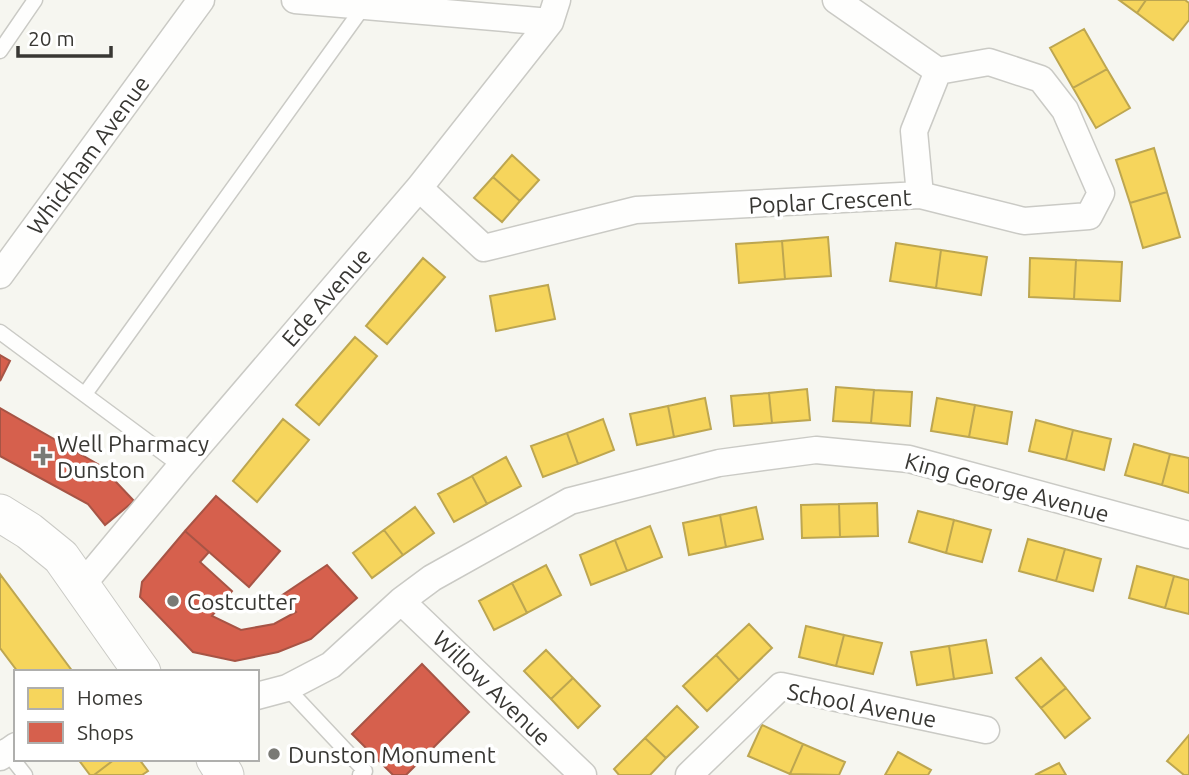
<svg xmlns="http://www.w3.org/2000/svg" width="1189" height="775" font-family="Ubuntu,sans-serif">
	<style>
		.homes { fill: #f6d55c; stroke: #bda650; stroke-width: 2 }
		.shops { fill: #d6604d; stroke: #a75445; stroke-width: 2 }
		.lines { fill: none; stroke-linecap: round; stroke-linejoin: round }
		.lane-casing { stroke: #cacac5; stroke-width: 17 }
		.street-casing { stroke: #cacac5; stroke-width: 29 }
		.secondary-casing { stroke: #cacac5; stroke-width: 39 }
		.lane { stroke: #fefefd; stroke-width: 14 }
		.street { stroke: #fefefd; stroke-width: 26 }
		.secondary { stroke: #fefefd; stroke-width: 37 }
		.poi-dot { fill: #7a7a75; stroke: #fff; stroke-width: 2.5 }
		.labels { text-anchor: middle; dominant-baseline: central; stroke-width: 7; stroke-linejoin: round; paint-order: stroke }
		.street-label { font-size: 23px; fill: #383733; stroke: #fff }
		.poi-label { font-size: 23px; fill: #383733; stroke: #fff; text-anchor: start }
	</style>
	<rect width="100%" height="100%" fill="#f6f6f0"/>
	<!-- homes -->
	<path class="homes" d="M1119,0h27l-9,13z
		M1146,0h39l4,3v17l-16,20 -36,-27z
		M1084,29l23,40 -34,19 -23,-40z
		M1107,69l23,39 -34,20 -23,-40z
		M1154,148l13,44 -37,11 -14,-43z
		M512,155l27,25 -19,21 -27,-24z
		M493,177l27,24 -18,21 -28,-24z
		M1167,192l13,45 -37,11 -13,-45z
		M828,237l3,39 -46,3 -3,-38z
		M782,241l3,38 -46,4 -3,-39z
		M896,243l45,7 -5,38 -46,-7z
		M941,250l46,7 -6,38 -45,-7z
		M423,258l22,19 -58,67 -21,-18z
		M1030,258l46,2 -2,39 -45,-2z
		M1076,260l46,2 -2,39 -46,-2z
		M548,285l7,34 -59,12 -6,-35z
		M355,337l22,19 -58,69 -23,-20z
		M836,387l38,3 -3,33 -38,-2z
		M807,389l3,31 -38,3 -3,-30z
		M874,390l38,2 -2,34 -39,-3z
		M769,393l3,30 -38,3 -3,-30z
		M705,398l6,31 -37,8 -6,-31z
		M937,398l38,7 -6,32 -38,-6z
		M975,405l37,7 -5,32 -38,-7z
		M668,406l6,31 -37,8 -7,-31z
		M283,419l26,21 -52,62 -24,-21z
		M603,419l11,31 -36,14 -11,-31z
		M1036,420l37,10 -7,30 -37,-9z
		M1073,430l38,9 -7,31 -38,-10z
		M567,433l11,31 -35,13 -12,-31z
		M1134,444l36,10 -8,31 -37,-10z
		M1170,454l19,4v35l-27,-8z
		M506,457l15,29 -34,18 -15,-28z
		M472,476l15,28 -33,18 -16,-28z
		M877,503l1,33 -38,1 -1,-33z
		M839,504l1,33 -38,1 -1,-33z
		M415,507l19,26 -31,22 -19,-25z
		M756,507l7,32 -37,8 -6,-32z
		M918,511l36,9 -8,33 -37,-11z
		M720,515l6,32 -37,8 -6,-32z
		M954,520l37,10 -9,32 -36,-9z
		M650,526l12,31 -35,14 -12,-31z
		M384,530l19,25 -31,23 -19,-25z
		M1028,539l37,10 -9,32 -37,-10z
		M615,540l12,31 -36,14 -11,-30z
		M1065,549l36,10 -8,32 -37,-10z
		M546,565l15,30 -34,18 -15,-30z
		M1137,566l37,10 -9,32 -36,-10z
		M0,574l73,98h-55l-18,-24z
		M1174,576l15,4v34l-24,-6z
		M512,583l15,30 -33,17 -15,-29z
		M749,624l23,24 -33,32 -23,-25z
		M806,626l38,9 -8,31 -37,-9z
		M844,635l38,8 -9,31 -37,-8z
		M986,640l6,33 -38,6 -5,-33z
		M949,646l5,33 -37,6 -6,-33z
		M546,650l27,28 -22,21 -27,-28z
		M716,655l23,25 -32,31 -24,-25z
		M1041,658l25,30 -25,20 -25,-30z
		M573,678l27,28 -22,22 -27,-29z
		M1066,688l24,30 -25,20 -24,-30z
		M677,706l21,21 -32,31 -21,-20z
		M762,725l41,19 -13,30 -42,-18z
		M1189,735v40h-5l-17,-14z
		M645,738l21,20 -16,17h-31l-5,-6z
		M803,744l42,18 -6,13 -49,-1z
		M898,752l33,18 -3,5h-43z
		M78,759h37l-21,16h-4z
		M115,759h24l9,12 -6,4h-48z
		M1059,763l7,12h-31z"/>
	<!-- shops -->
	<path class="shops" d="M0,355l10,6 -10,20z
		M0,408l101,58 33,35 -29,24 -17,-21 -88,-48z
		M216,496l64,55 -31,36 -64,-56z
		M185,531l24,21 -9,10 32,29 -20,25 29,14 33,-6 22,-12 -15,-16 46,-31 30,33 -46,41 -33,13 -43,9 -42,-9 -53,-55 2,-15z
		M422,664l47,48 -63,63h-13l-41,-41z"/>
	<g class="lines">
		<!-- lane casing -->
		<g class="lane-casing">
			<path id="lane" d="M0,51l35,-51
				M0,332l181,134
				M85,394l279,-388
				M287,688l78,83 -5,4
				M3,747l22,28"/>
		</g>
		<!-- street casing -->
		<g class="street-casing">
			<path id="street" d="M295,0l255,22
				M419,188l65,60 152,-38 284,-15 104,26 65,-5 12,-23 -36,-83 -24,-31 -52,-17 -51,9 -102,-71
				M920,195l-6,-64 24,-60
				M0,275l201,-275
				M82,585l99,-119 238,-278 131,-166 7,-22
				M401,601l182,174
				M257,696l30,-8 44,-23 70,-64 31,-23 138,-77 149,-38 97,-13 93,9 280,76
				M0,757l16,-11
				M689,775l92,-89 205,44"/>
		</g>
		<!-- secondary casing -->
		<g class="secondary-casing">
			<path id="secondary" d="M0,513l29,18 32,26 81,115
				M215,759l10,16"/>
		</g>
		<!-- lane -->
		<use href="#lane" class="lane"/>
		<!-- street -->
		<use href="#street" class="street"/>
		<!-- secondary -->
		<use href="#secondary" class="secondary"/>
	</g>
	<!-- markers -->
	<g class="poi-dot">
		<path d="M39.5 445.5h7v7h7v7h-7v7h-7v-7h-7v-7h7z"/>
		<circle cx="173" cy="601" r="7"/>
		<circle cx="274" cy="754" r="7"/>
	</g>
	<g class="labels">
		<!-- street labels -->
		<g class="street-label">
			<text transform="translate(88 155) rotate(-54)">Whickham Avenue</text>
			<text transform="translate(830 201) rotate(-3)">Poplar Crescent</text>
			<text transform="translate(326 297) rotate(-49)">Ede Avenue</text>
			<text transform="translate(1007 487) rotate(15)">King George Avenue</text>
			<text transform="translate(492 688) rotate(44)">Willow Avenue</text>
			<text transform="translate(862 705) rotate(11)">School Avenue</text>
		</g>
		<!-- poi labels -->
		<g class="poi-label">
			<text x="57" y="443">Well Pharmacy<tspan x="57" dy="26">Dunston</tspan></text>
			<text x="187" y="601">Costcutter</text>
			<text x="288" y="754">Dunston Monument</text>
		</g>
	</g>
	<!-- legend -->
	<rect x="14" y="670" width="245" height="91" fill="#ffffff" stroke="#afafad" stroke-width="2"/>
	<rect x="28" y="688" width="35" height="21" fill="#f6d55c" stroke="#afafad" stroke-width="2"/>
	<text x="77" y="705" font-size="21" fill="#383733">Homes</text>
	<rect x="28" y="722" width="35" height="21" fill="#d6604d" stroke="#afafad" stroke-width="2"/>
	<text x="77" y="740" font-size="21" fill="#383733">Shops</text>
	<!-- scale -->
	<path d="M18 46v10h93v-10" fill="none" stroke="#383733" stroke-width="3.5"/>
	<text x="28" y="46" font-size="21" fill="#383733" stroke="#ffffff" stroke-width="5" paint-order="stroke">20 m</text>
</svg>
